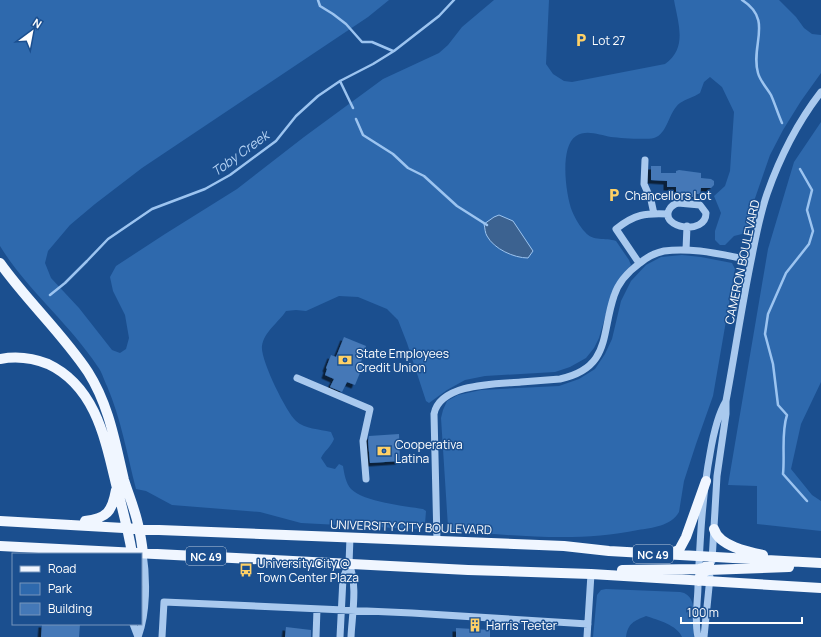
<svg xmlns="http://www.w3.org/2000/svg" width="821" height="637" font-family="Manrope,sans-serif">
	<style>
		.green { fill: #2e69ad }
		.water { fill: #3c6290; stroke: #9cc4f0 }
		.lines { fill: none; stroke-linecap: round; stroke-linejoin: round }
		.stream { stroke: #9cc4f0; stroke-width: 2.5 }
		.building { fill: #4478b7; filter: url(#shadow) }
		.minor { stroke: #a9c9ee; stroke-width: 7 }
		.major { stroke: #f0f6ff; stroke-width: 10 }
		.labels { text-anchor: middle; dominant-baseline: central; stroke-width: 3; stroke-linejoin: round; paint-order: stroke }
		.shield { fill: #1b4f8f; stroke: #bbcadd; stroke-width: 1 }
		.shield-label { font-size: 11px; font-weight: bold; fill: #fff }
		.poi-label { font-size: 12px; fill: #fff; stroke: #1b4f8f; text-anchor: start }
		.street-label { font-size: 12px; fill: #fff; stroke: #1b4f8f }
		.water-label { font-size: 13px; font-style: italic; fill: #b5d3f5; stroke: #1b4f8f }
	</style>
	<defs>
		<filter id="shadow"><feDropShadow dx="-3.5" dy="3.5" stdDeviation="0" flood-color="#0009"/></filter>
	</defs>
	<rect width="100%" height="100%" fill="#1b4f8f"/>
	<!-- green -->
	<path class="green" d="M0,0h389l-21,17 -226,151 -47,36 -25,21 -22,26 -3,12 6,15 28,30 33,42 8,3 6,-4 3,-11 -4,-23 -12,-24 -3,-14 6,-11 49,-32 72,-45 67,-52 79,-58 56,-26 9,-8 14,-18 32,-27h55l-3,64 7,10 11,7 8,1 93,-18c23,-16 13,-41 9,-64h105l17,17 8,11 8,6 9,1v38l-20,28 -18,29 -13,25 -18,52 -5,24 -5,3 -8,2 -9,9h-5l-5,-5v-9l6,-18 -7,-17 11,-10 5,-15 4,-59 -12,-25 -12,-10 -6,5 -4,11c-6,4 -14,6 -20,10 -12,9 -12,31 -26,35 -9,2 -33,0 -43,-1 -11,-2 -25,-8 -35,-1 -17,11 -10,60 -4,75 3,7 8,16 13,21 8,10 20,5 31,9l13,19 2,5 -21,35 -11,38 -5,10 -8,10 -16,9 -15,5 -70,4 -20,4 -18,10 -18,13 -3,-2 -19,-58 -9,-23 -11,-11 -29,-12 -19,-1 -33,15 -10,-1 -10,1c-8,12 -22,21 -24,35 -2,13 24,66 34,75 9,8 23,8 35,11l3,7c-3,8 -10,12 -13,19l6,9 8,2 4,-5 4,2c1,7 3,18 8,23 13,13 54,17 72,20l3,2 -1,13 -9,5 -115,-6 -41,-11 -88,-7 -26,-14 -10,-2c-9,-35 -15,-70 -29,-103 -3,-6 -5,-14 -9,-19 -29,-44 -71,-77 -98,-121z
		M821,122v260l-20,42 -10,45 21,26 9,6v30l-64,-7v-38l-29,-1 40,-236 26,-87z
		M682,255l19,2 31,6 3,6 -22,127 -17,48 -12,37 -5,31c-8,14 -27,16 -41,18 -61,13 -124,5 -186,1l-4,-4 -7,-109 2,-8 4,-9 11,-6 23,-5 78,-4 20,-7 16,-10 10,-15 7,-15 9,-38 10,-20 15,-16 15,-8z
		M606,589l74,3c20,3 12,31 14,45h-12c-5,-12 -24,-17 -36,-21 -12,5 -18,7 -20,21h-33l4,-42 4,-5z"/>
	<!-- water -->
	<path class="water" d="M499,215l14,6 20,30 -5,7c-14,0 -34,-9 -41,-22 -2,-3 -2,-8 -3,-12l10,-7z"/>
	<g class="lines">
		<!-- stream -->
		<path class="stream" d="M318,0l2,6 13,8 13,10 16,18h10l21,9
			M742,0c32,20 8,45 16,73 2,8 9,15 13,22 4,9 7,19 11,28
			M340,81l13,27
			M356,119l7,16 30,19 15,14 16,8 33,30 30,19
			M800,169l12,21 -5,20 6,21 -4,13 -23,29 -18,41 -3,20 8,30 5,41 9,10c-6,18 -2,40 -4,59l24,27
			M50,295l15,-12 22,-22 21,-22 44,-30 53,-20 25,-14 46,-34 20,-25 22,-20 22,-15 33,-17 21,-13 45,-35 15,-16"/>
	</g>
	<!-- building -->
	<path class="building" d="M651,166h10v7h15v-2l3,-1 22,3v5l10,1 3,2v4l-3,3h-10l-1,6h-7v3h-10v-4h-7v-6h-9v-6l-16,-1z
		M344,337l22,9 -5,16 3,1 -9,22 -8,-3 -5,10 -12,-5 4,-8 -9,-4 2,-6 -1,-1 5,-13 5,2z
		M399,434l1,27 -30,2 -2,-22 1,-5z
		M42,624h38l-1,13h-38z
		M286,627l25,3v7h-26z
		M456,628l34,2v7h-34z"/>
	<g class="lines">
		<!-- minor -->
		<path class="minor" d="M645,160l-1,24 7,16 3,14
			M678,203l22,2 6,8c0,23 -46,15 -37,-3 2,-4 5,-6 9,-7z
			M686,250l1,-24
			M639,263l-23,-34c19,-15 29,-16 52,-15
			M297,378l73,31 -7,32 3,38
			M437,541l-3,-127c6,-31 63,-30 87,-32 13,-1 26,-2 39,-3 51,-11 41,-45 54,-83 4,-13 15,-25 26,-33 7,-6 15,-10 24,-12 29,-4 59,4 87,9
			M712,561l5,-85 9,-62v-13c9,-48 16,-97 26,-145 4,-20 8,-42 15,-62 13,-37 30,-71 54,-102
			M349,564l1,-27
			M133,624l5,13
			M138,637c9,-24 9,-58 5,-84
			M162,637l2,-35 248,11 176,11
			M316,637l1,-28
			M340,637l3,-59 6,-14c9,20 3,51 2,73
			M587,637l4,-63
			M698,637c-4,-16 0,-36 0,-52 2,-44 4,-88 12,-131 3,-18 7,-38 16,-53
			M704,637l6,-60"/>
		<!-- major -->
		<path class="major" d="M0,263c27,38 62,70 88,109 21,33 27,70 36,108 5,16 12,32 15,49 2,8 3,16 4,24
			M0,359c16,-3 33,-1 48,5 47,22 57,74 68,120 6,23 12,45 16,69
			M0,521l159,9 405,16 45,5 212,12
			M85,521c22,-3 27,-9 31,-31
			M714,529c5,17 34,23 49,26
			M0,546l468,24 123,4 230,14
			M669,554l10,-4 7,-13 20,-56
			M622,570l77,-1 5,-1 5,-4
			M699,581l3,-8 6,-3 81,-3"/>
	</g>
	<!-- icons -->
	<defs>
		<g id="parking-bare" transform="scale(1.08)"><path d="M-3.5-5.5H1a3.5 3.5 0 0 1 0 7H-1V5.5H-3.5ZM-1-3.4V-.6H.8a1.4 1.4 0 0 0 0-2.8Z" fill="#ffd166" stroke="#1b4f8f" stroke-width="2.5" paint-order="stroke"/></g>
		<g id="bank-bare" transform="scale(1.08)"><path d="M-6-4H6V4H-6ZM0-2.3a2.3 2.3 0 1 0 0 4.6a2.3 2.3 0 1 0 0-4.6Z" fill="#ffd166" stroke="#1b4f8f" stroke-width="2.5" paint-order="stroke"/></g>
		<g id="bus-bare" transform="scale(1.08)"><path d="M-5-6H5V4H4V6H2V4H-2V6H-4V4H-5ZM-3.5-4V0h7V-4ZM-3.5 1.2v1.5H-2V1.2ZM2 1.2v1.5H3.5V1.2Z" fill="#ffd166" stroke="#1b4f8f" stroke-width="2.5" paint-order="stroke"/></g>
		<g id="building-bare" transform="scale(1.08)"><path d="M-4-6H4V6H1V3H-1V6H-4ZM-2.5-4.3h1.7v1.8h-1.7ZM.8-4.3h1.7v1.8H.8ZM-2.5-1h1.7V.8h-1.7ZM.8-1h1.7V.8H.8Z" fill="#ffd166" stroke="#1b4f8f" stroke-width="2.5" paint-order="stroke"/></g>
	</defs>
	<g fill-rule="evenodd">
		<use href="#parking-bare" x="581" y="40"/>
		<use href="#parking-bare" x="614" y="195"/>
		<use href="#bank-bare" x="345" y="360"/>
		<use href="#bank-bare" x="384" y="451"/>
		<use href="#bus-bare" x="246" y="570"/>
		<use href="#building-bare" x="475" y="625"/>
	</g>
	<g class="labels">
		<!-- shield labels -->
		<g class="shield">
			<rect x="633" y="545" width="40" height="18" rx="3"/>
			<rect x="186" y="547" width="40" height="18" rx="3"/>
		</g>
		<g class="shield-label">
			<text x="653" y="554">NC 49</text>
			<text x="206" y="556">NC 49</text>
		</g>
		<!-- poi labels -->
		<g class="poi-label">
			<text x="592" y="40">Lot 27</text>
			<text x="625" y="195">Chancellors Lot</text>
			<text x="356" y="353">State Employees<tspan x="356" dy="14">Credit Union</tspan></text>
			<text x="395" y="444">Cooperativa<tspan x="395" dy="14">Latina</tspan></text>
			<text x="257" y="563">University City @<tspan x="257" dy="14">Town Center Plaza</tspan></text>
			<text x="486" y="625">Harris Teeter</text>
		</g>
		<!-- street labels -->
		<g class="street-label">
			<text transform="translate(742 262) rotate(-78)">CAMERON BOULEVARD</text>
			<text transform="translate(411 527) rotate(2)">UNIVERSITY CITY BOULEVARD</text>
		</g>
		<!-- water labels -->
		<g class="water-label">
			<text transform="translate(240 153) rotate(-36)">Toby Creek</text>
		</g>
	</g>
	<!-- legend -->
	<rect x="12" y="553" width="130" height="72" fill="#1b4f8f" stroke="#7695bc"/>
	<rect x="20" y="566" width="20" height="6" fill="#f0f6ff" stroke="#7695bc"/>
	<text x="48" y="573" font-size="12" fill="#ffffff">Road</text>
	<rect x="20" y="583" width="20" height="12" fill="#2e69ad" stroke="#7695bc"/>
	<text x="48" y="593" font-size="12" fill="#ffffff">Park</text>
	<rect x="20" y="603" width="20" height="12" fill="#4478b7" stroke="#7695bc"/>
	<text x="48" y="613" font-size="12" fill="#ffffff">Building</text>
	<!-- north arrow -->
	<g transform="translate(32 32) rotate(32)" stroke="#1b4f8f" stroke-width="3" paint-order="stroke">
	<path d="M0-3L7 15L0 10L-7 15Z" fill="#ffffff"/>
	<text y="-6" font-size="11" font-weight="bold" text-anchor="middle" fill="#ffffff">N</text>
	</g>
	<!-- scale -->
	<path d="M681 617v6h121v-6" fill="none" stroke="#ffffff" stroke-width="2"/>
	<text x="687" y="617" font-size="12" fill="#ffffff" stroke="#1b4f8f" stroke-width="3" paint-order="stroke">100 m</text>
</svg>
